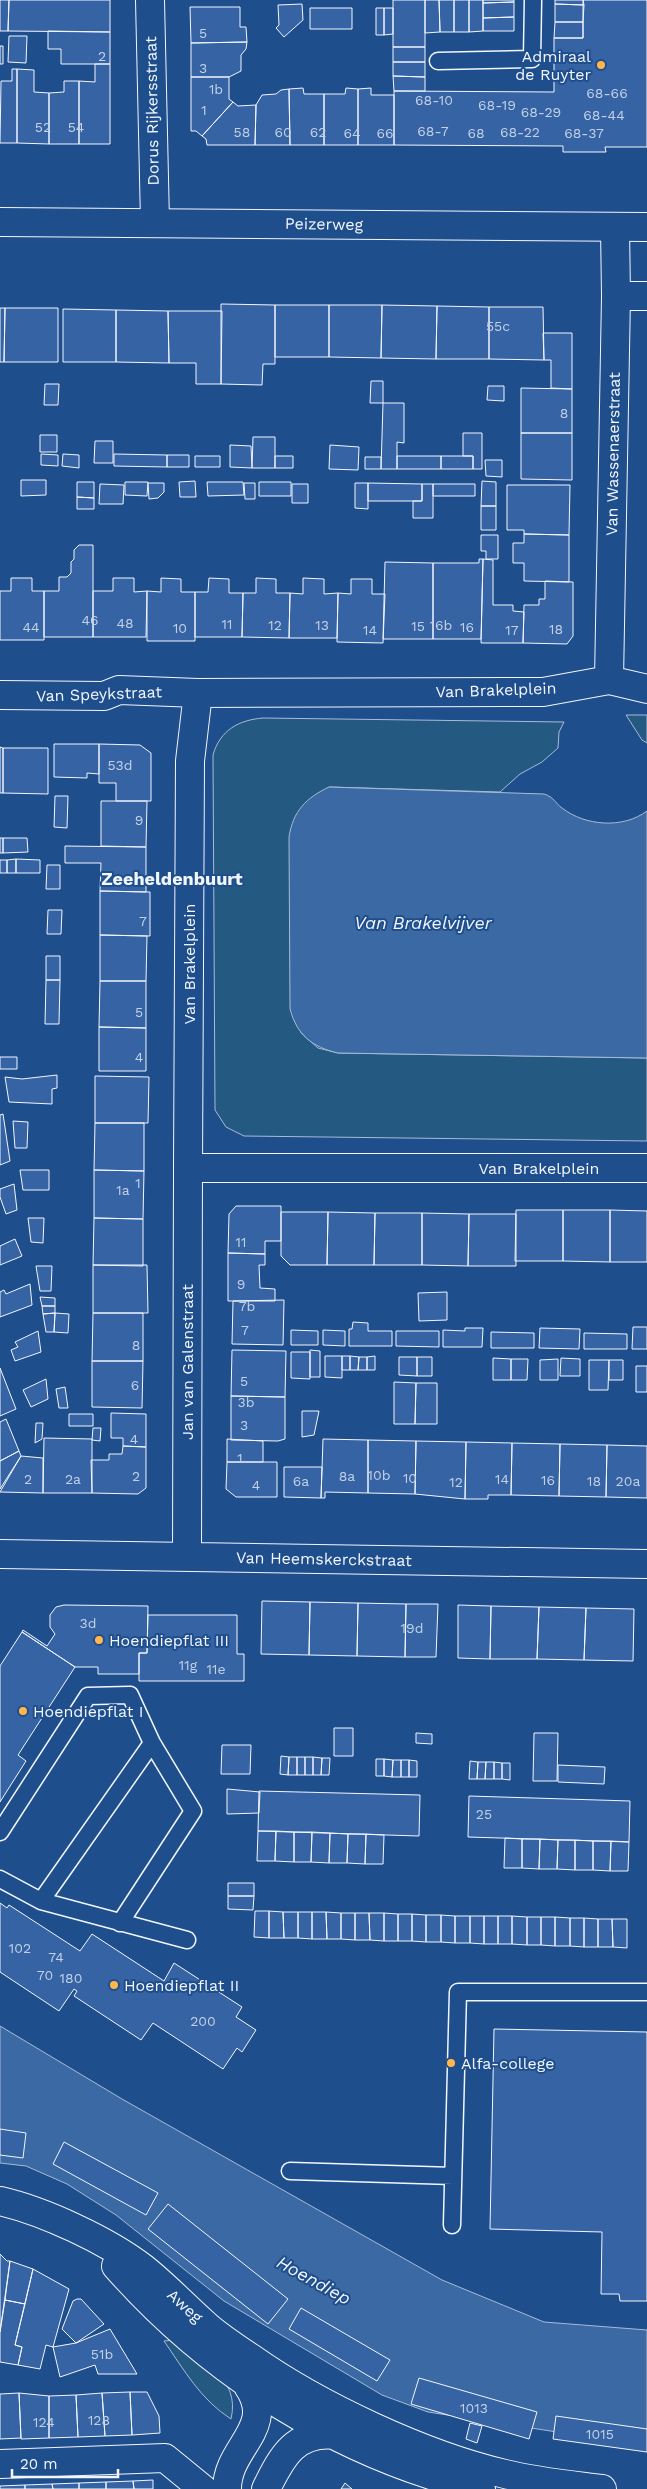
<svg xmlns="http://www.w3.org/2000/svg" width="647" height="2489" font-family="'Work Sans',sans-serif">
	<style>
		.green { fill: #245a82; stroke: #a8bbd7 }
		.water { fill: #3b69a3; stroke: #a8bbd7 }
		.building { fill: #3563a3; stroke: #f2f6ff }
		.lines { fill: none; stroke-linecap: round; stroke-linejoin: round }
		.lane-casing { stroke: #f2f6ff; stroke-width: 19 }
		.street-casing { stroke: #f2f6ff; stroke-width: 30 }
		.secondary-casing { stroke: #f2f6ff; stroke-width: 30 }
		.lane { stroke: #1f4e8c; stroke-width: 16 }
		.street { stroke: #1f4e8c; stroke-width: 28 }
		.secondary { stroke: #1f4e8c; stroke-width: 28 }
		.poi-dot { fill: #ffb74d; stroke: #1f4e8c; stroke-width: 2 }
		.labels { text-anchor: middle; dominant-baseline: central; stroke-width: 4; stroke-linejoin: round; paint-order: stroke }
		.number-label { font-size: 14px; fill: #c3d1e8 }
		.poi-label { font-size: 16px; fill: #f2f6ff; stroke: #1f4e8c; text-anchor: start }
		.street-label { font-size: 16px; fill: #f2f6ff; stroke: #1f4e8c }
		.neighbourhood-label { font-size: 18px; font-weight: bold; fill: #f2f6ff; stroke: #1f4e8c }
		.water-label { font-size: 18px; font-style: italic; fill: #f2f6ff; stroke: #1f4e8c }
	</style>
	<rect width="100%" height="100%" fill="#1f4e8c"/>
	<!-- green -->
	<path class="green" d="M626,715h21v28l-5,-3z
		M263,718l301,4 -5,10 -1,16 -16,14 -22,12 -20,18 -171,-5 -28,246 17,15 20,5 309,5v83l-403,-5 -18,-9 -11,-17 -2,-355c7,-25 26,-35 50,-37z
		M173,2340c28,20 68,38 58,79 -30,-19 -47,-49 -67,-78z"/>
	<!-- water -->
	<path class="water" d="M329,787l215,7c10,3 11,9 18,14 23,18 61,21 85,3v247l-309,-5c-26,-6 -41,-18 -48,-44l-1,-172c4,-26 17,-39 40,-50z
		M0,2026l122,73 320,181 102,42 103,8v109l-90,-7 -129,-20 -46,-17 -158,-94 -108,-86 -49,-31 -41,-18 -26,-3z"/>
	<!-- building -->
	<path class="building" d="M0,0h9l-1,31h-8z
		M9,0h101v32l-102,-1z
		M393,0h32v47h-32z
		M425,0h14l1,32 -15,1z
		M439,0h15v32h-14z
		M454,0h15v32h-15z
		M469,0h14v31l-14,1z
		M483,0h31v2l-31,1z
		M555,0h28l1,5 -29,-1z
		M583,0h64v147h-42l1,5h-43v-6l-169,-1v-54l160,1v-54h29z
		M514,2v15l-31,1v-15z
		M302,4l1,16 -19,17 -8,-9 3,-3 -1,-20z
		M555,4l29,1 -1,17h-28z
		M190,7h50v20h6l1,15 -56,1z
		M310,8h42v21h-42z
		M376,8h8v27h-8z
		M384,8h9v26l-9,1z
		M514,17v14h-31v-13z
		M555,22h28v16h-29z
		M48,31l62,1v32h-49v-15h-13z
		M9,36h18l-1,27 -18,-1z
		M247,42l-1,7 -5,6v16l-12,6h-38v-34z
		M0,46h3v18h-3z
		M393,47h32v15h-32z
		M393,62h32v15l-32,-1z
		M95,64h15v80h-31v-63l16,1z
		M12,69h5v74h-17l1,-62h11z
		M17,69l17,1v22l15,1v51l-32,-1z
		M393,76l32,1v14h-31z
		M191,77h38v22l4,3 -31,34 -6,-5h-5z
		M64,81h15v63h-30v-51l15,-1z
		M303,88l1,6h20v51h-34l-1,-56z
		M346,88l12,1v56h-34v-51h21z
		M371,88v7h23v50h-36v-56z
		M289,89l1,56h-35l1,-40 6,-10 14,-1 5,-4z
		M233,102l5,4 18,-1 -1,40h-48l-1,-6 -4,-3z
		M221,304l54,1v59h-12l-1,21 -41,-1z
		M275,305h54v52h-54z
		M329,305h53l-1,53 -52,-1z
		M382,305l55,1 -1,53 -55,-1z
		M437,306l52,1v52h-53z
		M489,307h54l1,53 -55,-1z
		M0,308h5l-1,54h-4z
		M5,308h53v54h-54z
		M63,309l53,1v52h-53z
		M116,310l52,1 1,52 -53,-1z
		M168,311h54l-1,73h-25v-21h-27z
		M543,333h29v56l-21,-1v-28h-7z
		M371,381h12v22h-13z
		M45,384h14l-1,21h-14z
		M488,386h16v15l-17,-1z
		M521,388l51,1v44h-51z
		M383,403h21v40l-7,-1v27h-16z
		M463,433h19v36h-9v-13h-10z
		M521,433h51v47l-51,-1z
		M40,435h17v17h-17z
		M253,437h22v31h-23z
		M95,441h18v22h-19z
		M230,445l21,1 1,22 -22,-1z
		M330,445l29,2 -1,23 -29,-1z
		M41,454l17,1v11l-17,-1z
		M63,454l16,1v13l-17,-2z
		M114,454l53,1v12l-53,-1z
		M167,455h22v12h-22z
		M195,456h25v11h-25z
		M275,456h18v12h-18z
		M397,456h44v13h-44z
		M441,456h32v13h-32z
		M365,457h16v12h-16z
		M485,460h17v17l-16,-1z
		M21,480h25v15l-25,1z
		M195,481l1,16h-16l-1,-15z
		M482,481l14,1v24h-15z
		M77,482h17v16l-17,-1z
		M125,482h23l-1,14 -22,-1z
		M207,482h36l1,13 -36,1z
		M259,482h32v14h-32z
		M148,483h16v9l-6,6 -9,1z
		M244,483h11v16h-10z
		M355,483h13v26l-13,-1z
		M368,483l54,1v17h-54z
		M100,484l24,1 -1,19h-24z
		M292,484h16v19h-16z
		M422,484h11v34h-20v-17h9z
		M433,484h42v12h-42z
		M507,485h63l-1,50 -45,-1v-4h-17z
		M77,497l17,1v11h-17z
		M481,506h15v24h-15z
		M524,534l45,1v47l-45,-1v-18h-11v-20h11z
		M481,535h17v24h-12v-8h-5z
		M79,545h14v92h-49v-46h15v-14h8l4,-4v-11l3,-3v-9z
		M479,559h4l-2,80h-48v-76h46z
		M483,559l10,1v45h20v6l11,1 -1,31h-42z
		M385,562l48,1v76h-50z
		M11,578h21v13h12v49h-44v-49h11z
		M113,578h21v14l13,-1 -1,46h-53v-46h20z
		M161,578l20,1v13h14v49h-48v-50l14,1z
		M209,578l20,1v14h14l-1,44h-47v-45h13z
		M256,578l20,1v14h14l-1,45 -47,-1 1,-44h13z
		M303,578l21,1v15l14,-1 -1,45h-48l1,-45 13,1z
		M351,579h21v15h13l-2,49 -46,-1 1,-49 13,1z
		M545,581l28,1v54l-6,8 -44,-1 1,-38h15v-6h6z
		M54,744h45v30l-12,-1v5l-33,-1z
		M99,744l41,1 11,8v48h-35v-18h-17z
		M0,747l3,1v45h-3z
		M3,748h45v46l-45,-1z
		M55,796h13l-1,32 -13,-1z
		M101,801h46l-1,46 -45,-1z
		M0,838h3v15h-3z
		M3,838h24l1,14 -25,1z
		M65,846l81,1v45l-46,-1 1,-28h-36z
		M16,859v14h-9v-13z
		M16,859l24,1v13h-24z
		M0,860h7v13h-7z
		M47,865h13v24h-14z
		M100,891l50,1v44l-50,-1z
		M48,910h14l-1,24h-14z
		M100,935l47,1 -1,45h-46z
		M46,956h14v24h-14z
		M46,980h14l-1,44h-14z
		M100,981h46v47l-47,-1z
		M99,1027l47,1v43h-47z
		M0,1057h17v12h-17z
		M57,1075v13l-5,1v15l-43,-2 -4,-25 17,2z
		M95,1076l54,1 -1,46h-53z
		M3,1114l7,47 -10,4v-50z
		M13,1121l15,1 -1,26h-12z
		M95,1123h49v48l-50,-1z
		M20,1170h29v20h-26z
		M94,1170l50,1 -1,48 -49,-1z
		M14,1184l3,26 -11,4 -6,-17v-8z
		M236,1206h45v35h-16v13l-37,-1 1,-39z
		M516,1210h47v51h-48z
		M563,1210h47v52l-47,-1z
		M610,1210l37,1v51h-37z
		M281,1212h47l-1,53h-37l-9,-9z
		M328,1212l47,1 -1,52h-47z
		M375,1213h47v52h-48z
		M422,1213l47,1 -1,52 -46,-1z
		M469,1214h47v52h-48z
		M28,1218h16l-1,25 -12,-1z
		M94,1218l49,1v47l-50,-1z
		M15,1239l7,17 -22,9v-19z
		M228,1253l37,1v11h-6l1,23 15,1v12h-47z
		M93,1265h54l1,48h-55z
		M36,1266h16l-1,25h-11z
		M30,1284l2,21 -32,12v-25l4,-2 2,4z
		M447,1292v28l-28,1 -1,-28z
		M40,1297l15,1v8h-13z
		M284,1300l-1,45 -51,-1 1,-43z
		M42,1306h13v7l-12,1z
		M55,1313l-1,19h-8l-3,-18z
		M55,1313l14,1 -1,19 -14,-1z
		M93,1313h50v48h-51z
		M353,1322l15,1v8h24v15h-43v-17h3z
		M633,1327h14v22h-15z
		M465,1328h18l-1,19h-39v-17l22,1z
		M540,1328l40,1 -1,20 -40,-1z
		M291,1330l27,1v14h-27z
		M323,1330l22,1v15l-22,-1z
		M38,1331l3,21 -26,9 -4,-11 7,-3 -3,-5z
		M396,1331h43v16l-43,-1z
		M491,1332l43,1v15h-43z
		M584,1333l43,1v15h-43z
		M232,1350l54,1 -1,46 -54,-1z
		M310,1350l10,1v26h-10z
		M291,1352h19v27l-19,-1z
		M325,1356h17v22l-17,-1z
		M342,1356h8v14h-8z
		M350,1356l9,1 -1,13h-8z
		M375,1356v14h-8v-13z
		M359,1357h8v13h-9z
		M399,1357h18v19l-18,-1z
		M417,1357h15v19h-15z
		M493,1358l18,1v21h-18z
		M561,1358l19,1v17h-20z
		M511,1359h17l-1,21h-16z
		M558,1359v21h-18v-20z
		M589,1360h20l-1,30h-19z
		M609,1360h14v20h-14z
		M92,1361h51l-1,47 -50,-1z
		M636,1366h11v26h-11z
		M0,1368l16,41 -16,7z
		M46,1379l2,20 -17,8 -8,-17z
		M394,1382l22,1 -1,41h-21z
		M416,1383h21v41h-22z
		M65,1387l3,21h-9l-3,-19z
		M231,1396l54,1v42l-7,2 -47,-1z
		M302,1411h17l-5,24 -12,2z
		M111,1413l35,1v33l-23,-1v-8h-12z
		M69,1414h24v12h-24z
		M6,1419l13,32 -19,10v-39z
		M36,1423h7l-1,16 -7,4z
		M93,1428h8l-1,13 -8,-1z
		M44,1438l48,1v54h-49z
		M227,1439l36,2v21h-36z
		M323,1439l45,1v53l-43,-1v6h-4z
		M368,1440l48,1 -1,53 -47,-1z
		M416,1441l50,1 -1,57 -50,-5z
		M466,1442l46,1 -1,52h-23v4h-23z
		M512,1443l48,1 -1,52 -48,-1z
		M560,1444l47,1 -1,52 -47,-1z
		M607,1445l40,1v52l-41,-1z
		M123,1446l23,1v41l-8,6 -46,-1 -1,-33h18v-6h13z
		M19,1451l2,5 -21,33v-28z
		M21,1456l22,2v35l-43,-1z
		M227,1462h50v35h-41l-10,-8z
		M284,1467h38l-1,31 -37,-1z
		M262,1601l48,1 -1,53 -48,-1z
		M310,1602l48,1 -1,53 -48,-1z
		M358,1603l48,1 -1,53 -48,-1z
		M406,1604h32l-2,53h-31z
		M64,1605l84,1 -1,47h-8v21h-41v-7h-23l-53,-35 1,-2 24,16 8,-12 -5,-7v-12l6,-8z
		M458,1605l33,1 -1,53 -32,-1z
		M491,1606l48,1 -2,52h-47z
		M539,1607l47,1 -2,52 -47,-1z
		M586,1608l48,1 -1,52 -49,-1z
		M148,1615h89v39h7v27h-105v-28h8z
		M22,1632l53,35 -57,88 8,6 -26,41v-136z
		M334,1728h19v28h-19z
		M416,1733l16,1v10l-16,-1z
		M534,1733h24l-1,48h-24z
		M222,1745h29l-1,29h-29z
		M281,1756l8,1 -1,18 -8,-1z
		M289,1757h8v18h-9z
		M297,1757h8v18h-8z
		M305,1757h8v18h-8z
		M313,1757l9,1 -1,17h-8z
		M322,1758h8l-1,17h-8z
		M376,1759h8v17h-8z
		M384,1759l9,1 -1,17 -8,-1z
		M393,1760h8v17h-9z
		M401,1760h8v17h-8z
		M409,1760l8,1v16h-8z
		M470,1761l8,1 -1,17h-8z
		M478,1762h8l-1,17h-8z
		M486,1762h8v17h-9z
		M494,1762l8,1v16h-8z
		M502,1763h8v17l-8,-1z
		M558,1765l47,2 -1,17 -46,-2z
		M227,1789l33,3 -1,21 -32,1z
		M259,1791l161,4 -1,41 -161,-5z
		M469,1796l161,5 -1,41 -161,-5z
		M258,1831h18l-1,30h-18z
		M276,1831l18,1v30l-19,-1z
		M294,1832h18l-1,30h-17z
		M312,1832l18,1 -1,30 -18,-1z
		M330,1833l18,1 -1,29h-18z
		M348,1834h18l-1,30 -18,-1z
		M366,1834l18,1 -1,29h-18z
		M505,1838l17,1v29h-18z
		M522,1839h18l-1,30 -17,-1z
		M540,1839l18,1 -1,29h-18z
		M558,1840h17v30l-18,-1z
		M575,1840l18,1v29h-18z
		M593,1841h18l-1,30 -17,-1z
		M611,1841l18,1 -1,29h-18z
		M228,1883h26v13h-26z
		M228,1896h26l-1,14 -25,-1z
		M0,1903l7,5 2,-3 71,46 12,-17 72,47 10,-18 68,44 -6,10 20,13 -14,22 -5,-4 -14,21 -70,-46 -12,17 -67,-44 3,-5 -3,-2 -15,22 -59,-39z
		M255,1911h14v27l-15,-1z
		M269,1911l14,1 1,26h-15z
		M283,1912h15v26h-14z
		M298,1912h14v27l-14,-1z
		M312,1912h14l1,27h-15z
		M326,1912l15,1v26h-14z
		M341,1913h14v27l-14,-1z
		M355,1913h14l1,27h-15z
		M369,1913h15v28l-14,-1z
		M384,1913l14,1v27h-14z
		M398,1914h14v27h-14z
		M412,1914l14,1v27l-14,-1z
		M426,1915h15v27h-15z
		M441,1915l14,1v27l-14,-1z
		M455,1916h15v27h-15z
		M470,1916h14v28l-14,-1z
		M484,1916h14v28h-14z
		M498,1916h14v28h-14z
		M512,1916l15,1v28l-15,-1z
		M527,1917h14v28h-14z
		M541,1917h14v29l-14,-1z
		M555,1917l15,1v28h-15z
		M570,1918h14v29l-14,-1z
		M584,1918l14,1v28h-14z
		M598,1919h14l1,28h-15z
		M612,1919h15v29l-14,-1z
		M494,2029l153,3v269h-27l-1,-7h-18l1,-62 -112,-3z
		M0,2129l26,4 -3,25 -23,-3z
		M64,2142l94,51 -12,22 -93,-51z
		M168,2204l120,95 -20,25 -120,-95z
		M0,2254l7,7h3l-10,71z
		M10,2261l23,8 -8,35 -20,-4z
		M33,2269l36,20 -16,58 -7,-2 -6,24 -22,-4 4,-18 -7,-2z
		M77,2299h4l23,25 -28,19 -14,-14 11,-28z
		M5,2300l20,4 -10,41 7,2 -4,18 -18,-3v-30z
		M301,2308l89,52 -13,21 -88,-52z
		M110,2329l27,45h-39l-3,-9 -35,12 -7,-30 23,-4z
		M419,2378l118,34 -8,27 -118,-35z
		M130,2392h17l12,24 1,17 -28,2z
		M130,2392l2,43 -27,1 -3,-43z
		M19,2393l30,3v42l-28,1z
		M19,2393l2,45 -21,1v-45z
		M102,2393l3,43 -27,1 -2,-42z
		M76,2395l2,42 -29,1v-42z
		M556,2416l91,13v23l-94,-13z
		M470,2423l12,3 -5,17 -11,-4z
		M153,2480v9h-19l-1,-8z
		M133,2481l1,8h-28v-7z
		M106,2482v7h-27v-6z
		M79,2483v6h-26l-1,-5z
		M345,2483l7,6h-11z
		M52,2484l1,5h-28v-4z
		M25,2485v4h-25v-3z"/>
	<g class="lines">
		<!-- lane casing -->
		<g class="lane-casing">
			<path id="lane" d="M438,61l94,-2 1,-59
				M0,1832l88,-136 42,-1 22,48 -111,158 -41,-22
				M41,1901l146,39
				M120,1923l73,-112 -41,-68
				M290,2171l163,5
				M452,2225l6,-233h189"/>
		</g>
		<!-- street casing -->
		<g class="street-casing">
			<path id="street" d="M150,0l5,222
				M616,296h31
				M609,680l7,-384 -1,-69
				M198,693l-8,68 -2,407h459
				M0,695l104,1 15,-6 79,3 345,-1 66,-12 38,9
				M0,1554l647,10
				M187,1556l1,-388
				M0,2464l165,-6 38,31"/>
		</g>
		<!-- secondary casing -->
		<g class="secondary-casing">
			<path id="secondary" d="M0,222l647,5
				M0,2201c44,10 108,40 143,67 23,18 43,40 65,59 13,11 28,21 43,31 68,48 173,97 254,116 32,8 65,11 97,15
				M116,2266c95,108 225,190 365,223
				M227,2489c0,-42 50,-61 21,-103
				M266,2489c16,-33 30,-59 71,-54"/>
		</g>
		<!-- lane -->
		<use href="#lane" class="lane"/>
		<!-- street -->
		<use href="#street" class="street"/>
		<!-- secondary -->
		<use href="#secondary" class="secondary"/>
	</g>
	<!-- markers -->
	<g class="poi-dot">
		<circle cx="601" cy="65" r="5"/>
		<circle cx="99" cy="1640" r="5"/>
		<circle cx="23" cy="1711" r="5"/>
		<circle cx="114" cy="1985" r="5"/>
		<circle cx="451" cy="2063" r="5"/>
	</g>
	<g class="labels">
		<!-- number labels -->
		<g class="number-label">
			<text x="203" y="33">5</text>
			<text x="102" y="56">2</text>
			<text x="203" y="68">3</text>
			<text x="216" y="89">1b</text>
			<text x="607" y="93">68-66</text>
			<text x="434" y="100">68-10</text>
			<text x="497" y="105">68-19</text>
			<text x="204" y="110">1</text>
			<text x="541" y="112">68-29</text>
			<text x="604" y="115">68-44</text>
			<text x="43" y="127">52</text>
			<text x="76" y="127">54</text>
			<text x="433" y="131">68-7</text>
			<text x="242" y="132">58</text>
			<text x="283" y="132">60</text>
			<text x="318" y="132">62</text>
			<text x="520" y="132">68-22</text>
			<text x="352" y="133">64</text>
			<text x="385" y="133">66</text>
			<text x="476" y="133">68</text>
			<text x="584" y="133">68-37</text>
			<text x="498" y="326">55c</text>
			<text x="564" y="413">8</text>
			<text x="90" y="620">46</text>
			<text x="125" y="623">48</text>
			<text x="227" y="624">11</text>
			<text x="275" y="625">12</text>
			<text x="322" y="625">13</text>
			<text x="441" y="625">16b</text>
			<text x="418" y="626">15</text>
			<text x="31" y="627">44</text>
			<text x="467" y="627">16</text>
			<text x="180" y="628">10</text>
			<text x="556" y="629">18</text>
			<text x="370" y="630">14</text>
			<text x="512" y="630">17</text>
			<text x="120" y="765">53d</text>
			<text x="139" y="820">9</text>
			<text x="143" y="921">7</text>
			<text x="139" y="1012">5</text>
			<text x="139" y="1057">4</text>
			<text x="138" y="1183">1</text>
			<text x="123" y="1190">1a</text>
			<text x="241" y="1242">11</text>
			<text x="241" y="1284">9</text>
			<text x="247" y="1306">7b</text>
			<text x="245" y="1330">7</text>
			<text x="136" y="1345">8</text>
			<text x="244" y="1381">5</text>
			<text x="135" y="1385">6</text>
			<text x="246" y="1402">3b</text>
			<text x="244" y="1425">3</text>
			<text x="134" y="1439">4</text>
			<text x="240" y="1458">1</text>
			<text x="379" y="1475">10b</text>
			<text x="136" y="1476">2</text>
			<text x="347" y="1476">8a</text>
			<text x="410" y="1478">10</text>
			<text x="28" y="1479">2</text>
			<text x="73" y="1479">2a</text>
			<text x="502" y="1479">14</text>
			<text x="548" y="1480">16</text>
			<text x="301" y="1481">6a</text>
			<text x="594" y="1481">18</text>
			<text x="628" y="1481">20a</text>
			<text x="456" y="1482">12</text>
			<text x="256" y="1485">4</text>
			<text x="88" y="1623">3d</text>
			<text x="412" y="1628">19d</text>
			<text x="188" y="1665">11g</text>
			<text x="216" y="1669">11e</text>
			<text x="484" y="1814">25</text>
			<text x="20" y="1948">102</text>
			<text x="56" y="1957">74</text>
			<text x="45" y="1975">70</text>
			<text x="71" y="1978">180</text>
			<text x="203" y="2021">200</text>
			<text x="102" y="2354">51b</text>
			<text x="474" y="2408">1013</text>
			<text x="99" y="2420">128</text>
			<text x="44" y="2422">124</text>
			<text x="600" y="2434">1015</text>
		</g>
		<!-- poi labels -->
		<g class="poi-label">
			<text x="591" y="56" text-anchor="end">Admiraal<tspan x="591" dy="18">de Ruyter</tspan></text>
			<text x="109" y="1640">Hoendiepflat III</text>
			<text x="33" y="1711">Hoendiepflat I</text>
			<text x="124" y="1985">Hoendiepflat II</text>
			<text x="461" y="2063">Alfa-college</text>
		</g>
		<!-- street labels -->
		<g class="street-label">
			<text transform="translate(152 111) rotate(-91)">Dorus Rijkersstraat</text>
			<text transform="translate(324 224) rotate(1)">Peizerweg</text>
			<text transform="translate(613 454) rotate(-89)">Van Wassenaerstraat</text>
			<text transform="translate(496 690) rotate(-2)">Van Brakelplein</text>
			<text transform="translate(99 694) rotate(-2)">Van Speykstraat</text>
			<text transform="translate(189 964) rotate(-90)">Van Brakelplein</text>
			<text x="539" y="1168">Van Brakelplein</text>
			<text transform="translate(187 1362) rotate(-90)">Jan van Galenstraat</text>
			<text transform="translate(324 1559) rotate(1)">Van Heemskerckstraat</text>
			<text transform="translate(185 2306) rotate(42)">Aweg</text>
		</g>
		<!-- neighbourhood labels -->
		<g class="neighbourhood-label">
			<text x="172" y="878">Zeeheldenbuurt</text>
		</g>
		<!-- water labels -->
		<g class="water-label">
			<text x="423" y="922">Van Brakelvijver</text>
			<text transform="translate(314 2280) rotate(29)">Hoendiep</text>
		</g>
	</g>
	<!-- scale -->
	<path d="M12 2469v8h106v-8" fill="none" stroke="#f2f6ff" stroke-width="2.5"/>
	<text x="20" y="2469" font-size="15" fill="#f2f6ff" stroke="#1f4e8c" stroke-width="4" paint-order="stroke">20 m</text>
</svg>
